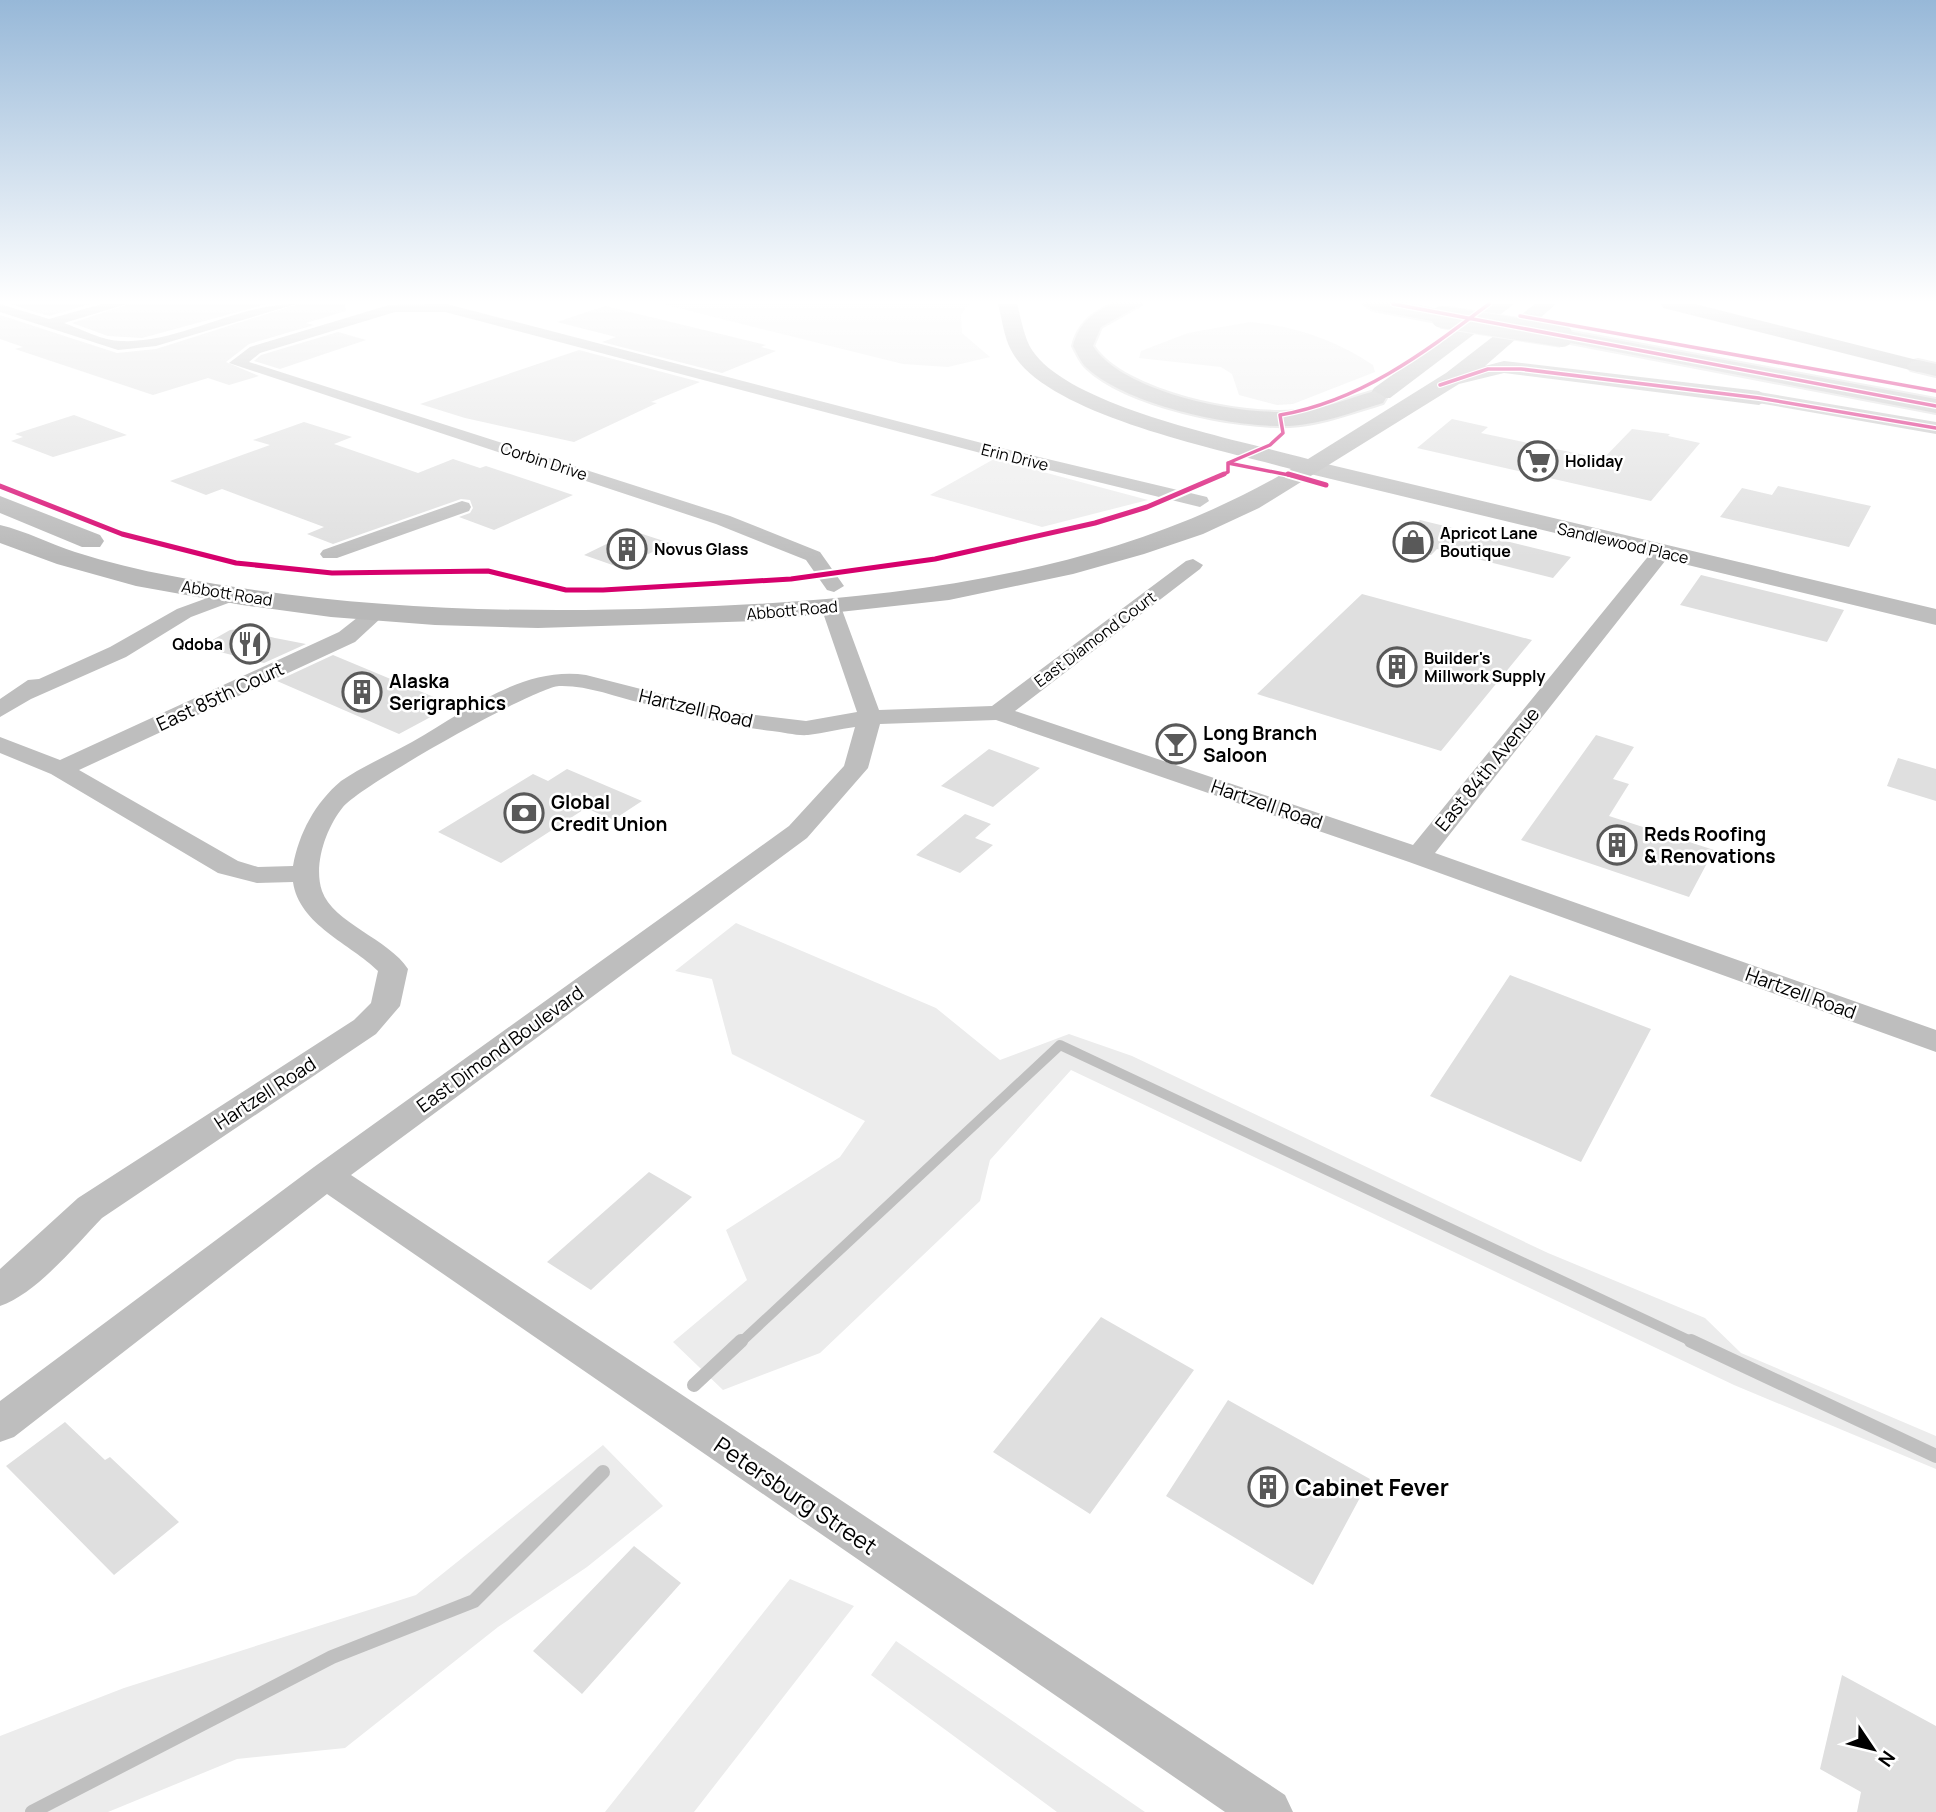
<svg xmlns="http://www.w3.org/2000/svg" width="1936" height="1812" font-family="Manrope,sans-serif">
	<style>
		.green { fill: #ececec }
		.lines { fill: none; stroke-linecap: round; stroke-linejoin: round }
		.stream-far1 { stroke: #bfbfbf; stroke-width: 10 }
		.stream { stroke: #bfbfbf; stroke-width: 14 }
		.building { fill: #dfdfdf }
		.motorway-casing { stroke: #dbdbdb; stroke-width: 4 }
		.minor { fill: #bebebe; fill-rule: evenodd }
		.tertiary { fill: #bebebe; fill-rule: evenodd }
		.secondary { fill: #b8b8b8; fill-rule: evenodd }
		.motorway { fill: #bebebe; fill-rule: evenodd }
		.motorway-bridge-casing { stroke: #dbdbdb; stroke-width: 24; stroke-linecap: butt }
		.motorway-bridge { stroke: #bebebe; stroke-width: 22 }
		.cycleway-far1-casing { stroke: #fff; stroke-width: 6 }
		.cycleway-casing { stroke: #fff; stroke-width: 9 }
		.cycleway-far1 { stroke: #d6006c; stroke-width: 3.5 }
		.cycleway { stroke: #d6006c; stroke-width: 5 }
		.labels { text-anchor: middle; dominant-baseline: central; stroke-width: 5; stroke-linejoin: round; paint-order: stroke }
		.far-street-label { font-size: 16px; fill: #000; stroke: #fff }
		.far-poi-label { font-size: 16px; font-weight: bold; fill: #000; stroke: #fff; text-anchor: start }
		.poi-label { font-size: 19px; font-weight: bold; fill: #000; stroke: #fff; text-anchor: start }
		.street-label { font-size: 19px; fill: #000; stroke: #fff }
		.near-poi-label { font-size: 23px; font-weight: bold; fill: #000; stroke: #fff; text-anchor: start }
		.near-street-label { font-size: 23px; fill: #000; stroke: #fff }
	</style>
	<rect width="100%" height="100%" fill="#fff"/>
	<!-- green -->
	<path class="green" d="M662,304h308l-9,10 1,19 28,24 -42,10 -45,-3z
		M1250,322c44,4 86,18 123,43l2,7 -82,32 -16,1 -38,-10 -7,-21 -11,-7 -82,-9 2,-7 47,-18z
		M994,459l154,41 -106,27 -112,-32z
		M736,923l200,85 64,52 69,-26 63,22 416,197 157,65 36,35 195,83v33l-202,-84 -663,-315 -81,90 -10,41 -160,152 -97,37 -50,-48 74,-62 -21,-50 114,-73 25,-36 -133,-67 -20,-75 -37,-8z
		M603,1445l60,61 -76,61 -89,60 -153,121 -108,11 -129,53h-108v-76l124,-48 292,-93z
		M790,1579l64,27 -160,206h-89z
		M896,1641l249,171h-88l-186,-137z"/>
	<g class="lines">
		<!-- stream-far1 -->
		<path class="stream-far1" d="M740,1343l320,-298 635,298"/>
		<!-- stream -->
		<path class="stream" d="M1691,1341l245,115
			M694,1385l47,-44
			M32,1812l300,-155 142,-56 129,-129"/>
	</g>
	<!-- building -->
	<path class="building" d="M10,304h81l-42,12z
		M129,304h138l-125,34 -34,-2 -36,-13z
		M298,304h47l1,7 -40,12 8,2 -65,19 -23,18 33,14 -30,9 -21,-7 -55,17 -138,-46 8,-2 -23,-8v-24l117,38 39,-4z
		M605,306l161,39 -5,2 15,4 -54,22 -120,-31 14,-5 -59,-15z
		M338,332l28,8 -86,29 -26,-8 7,-6z
		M579,350l121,32 -49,20 6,1 -83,39 -109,-24 -45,-14z
		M74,415l53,20 -74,22 -42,-16 12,-4 -8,-3z
		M1452,419l36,8 -7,6 122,26 29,-30 38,5 -2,2 32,7 -49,58 -234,-53z
		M304,422l48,15 -18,7 84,29 35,-14 27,9 6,-2 87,29 -79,35 -35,-13 11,-4 3,-5 -3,-8 -9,-1 -128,45 -26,-10 17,-7 -102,-38 -16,6 -36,-14 100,-36 -17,-5z
		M1778,486l93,20 -22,41 -129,-30 22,-29 30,7z
		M1420,520l37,9 114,28 -18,21 -116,-29 -6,6 -38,-10z
		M633,531l37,12 -49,25 -37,-13z
		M1701,575l143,35 -17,32 -147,-37z
		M1362,594l170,46 -91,111 -184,-57z
		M240,629l35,9 31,6 -42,19 -64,-16 30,-17z
		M333,655l120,50 -54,29 -122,-53z
		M1596,735l38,12 -21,32 16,5 -20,32 105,34 -25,47 -168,-57z
		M989,749l51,19 -47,39 -52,-21z
		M1898,758l38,11v32l-49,-15z
		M567,769l75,32 -29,19 -27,-12 -85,55 -63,-31 95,-58 15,7z
		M965,814l26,10 -16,14 18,7 -33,28 -44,-18z
		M1510,975l141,54 -70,133 -151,-66z
		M649,1172l43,25 -101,93 -44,-28z
		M1101,1317l93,53 -104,144 -97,-62z
		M1228,1400l142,79 -57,106 -147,-89z
		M65,1422l40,38 5,-3 69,65 -65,53 -108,-109z
		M634,1546l47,37 -99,111 -49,-43z
		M1842,1675l94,51v86h-79l4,-20 -41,-23z"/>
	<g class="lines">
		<!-- motorway casing -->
		<g class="motorway-casing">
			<path id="motorway" d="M1113,304h29l-41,23 -8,19c30,47 151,71 204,65 27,-2 52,-13 78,-20l11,7 -3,5c-30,9 -61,21 -93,23 -55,2 -162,-20 -203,-58 -6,-5 -10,-15 -14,-22 5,-22 20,-34 40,-42z
				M1364,304h42l43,9 3,4 -10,6 -69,-13z
				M1562,330l374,69v14l-381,-73 -3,-4 3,-4z
				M1918,360l18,4v12l-25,-6 -4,-4 4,-4z"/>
		</g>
		<!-- minor -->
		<path class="minor" d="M0,304l49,15 53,-15h25l-63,19c17,6 39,18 57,18 58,3 115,-37 175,-37l-140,42 -38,4 -118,-38z
			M447,304l554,144 206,49 2,4 -9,6 -208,-51 -547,-144h-50l-135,41 -11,9 481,154 90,36 24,34 -10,6 -7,-2 -21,-30 -90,-36 -487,-161 21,-16 139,-42z
			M462,501l7,2 2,4 -2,4 -132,47h-14l-3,-4 3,-4z
			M1662,546l10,6 -3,4 -234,297 501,177v22l-527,-190 -413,-142 -116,4 -12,44 -61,70 -456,337 934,620 8,17h-68l-898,-618 -313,243 -14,5v-41l314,-234 475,-341 55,-60 11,-39c-15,2 -31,6 -47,8 -11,1 -25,-3 -36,-4 -45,-5 -87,-17 -130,-28 -26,-6 -55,-18 -83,-17 -26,2 -199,100 -216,121 -17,21 -30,58 -21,84 11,32 67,48 86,78l-8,37 -24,28 -274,184c-26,27 -66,76 -102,88v-37l78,-71 276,-178 17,-17 7,-32c-27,-27 -79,-46 -85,-89l-36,1 -39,-10 -167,-99 -51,-21v-16l60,23 279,-128 28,-22h14l4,4 -4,4 -26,24 -276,128 159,91 20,6 35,-1c6,-33 22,-63 48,-85 22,-15 48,-26 71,-39 53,-30 110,-76 174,-67l145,37 75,9 51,-9 -36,-105 10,-6 10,6 38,103 113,-4 194,-145 7,-2 10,6 -3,4 -185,142 398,134 242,-297z
			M232,589l7,2 3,4 -3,4 -48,18 -65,40 -95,42 -31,18v-18l28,-19 11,-1 71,-32 67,-38z"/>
		<!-- tertiary -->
		<path class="tertiary" d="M1759,392l177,30v12l-184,-32 -3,-4z
			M1310,460l626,149v16l-634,-153 -3,-5z"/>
		<!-- secondary -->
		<path class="secondary" d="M998,304h19c4,14 7,34 15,46 38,58 208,90 276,109l138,-86 89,-69h21l-71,62 19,-5 255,30 11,7 -11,7 -255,-32 -45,11 -200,124 -56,26 -59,20 -71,20 -124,26 -191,21 -220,7 -103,-3 -104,-8 -89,-12 -106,-19 -79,-22 -57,-21v-18c26,6 50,19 75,27 32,10 64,18 97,24 163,32 330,38 496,32 212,-7 437,-29 623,-139 -68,-19 -248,-54 -280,-119 -7,-13 -9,-31 -13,-46z
			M1492,304h22l-124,94h-16l-3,-5 3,-5z
			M1661,304h34l230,58 4,4 -11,6 -255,-64z
			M0,496l100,39 4,6 -4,6h-18l-82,-34z"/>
		<!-- motorway -->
		<use href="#motorway" class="motorway"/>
		<!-- motorway-bridge casing -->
		<g class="motorway-bridge-casing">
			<path id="motorway-bridge" d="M1442,317l120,19"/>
		</g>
		<!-- motorway-bridge -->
		<use href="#motorway-bridge" class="motorway-bridge"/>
		<!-- cycleway-far1 casing -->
		<g class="cycleway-far1-casing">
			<path id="cycleway-far1" d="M1393,304l543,102
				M1520,316l416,75
				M1440,385l48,-16h33l238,29 177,30
				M1228,463l42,-18 13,-12 -3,-18c81,-14 145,-63 209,-111
				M1228,463l66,13
				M1220,476l8,-4v-9"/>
		</g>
		<!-- cycleway casing -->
		<g class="cycleway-casing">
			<path id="cycleway" d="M1288,474l38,11
				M0,486l122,48 114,29 96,10 156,-2 78,19h37l188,-11 144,-20 160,-36 52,-16 77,-33"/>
		</g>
		<!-- cycleway-far1 -->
		<use href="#cycleway-far1" class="cycleway-far1"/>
		<!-- cycleway -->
		<use href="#cycleway" class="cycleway"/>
	</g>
	<!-- sky -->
	<linearGradient id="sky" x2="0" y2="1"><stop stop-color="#97b8d8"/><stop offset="0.54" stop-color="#fff"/><stop offset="1" stop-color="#fff" stop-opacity="0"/></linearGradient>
	<rect width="1936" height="558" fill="url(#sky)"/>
	<!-- icons -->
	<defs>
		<g id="supermarket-ring" transform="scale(2.0125)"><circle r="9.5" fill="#fff" stroke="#595959" stroke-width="1.5"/><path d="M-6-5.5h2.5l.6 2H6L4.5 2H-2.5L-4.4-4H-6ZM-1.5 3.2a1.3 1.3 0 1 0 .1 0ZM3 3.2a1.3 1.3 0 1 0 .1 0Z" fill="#595959"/></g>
		<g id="shop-ring" transform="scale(2.0125)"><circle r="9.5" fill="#fff" stroke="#595959" stroke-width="1.5"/><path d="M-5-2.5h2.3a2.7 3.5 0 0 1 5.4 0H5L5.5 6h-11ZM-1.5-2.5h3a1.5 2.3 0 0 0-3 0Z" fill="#595959"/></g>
		<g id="building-ring" transform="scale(2.0125)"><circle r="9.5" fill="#fff" stroke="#595959" stroke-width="1.5"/><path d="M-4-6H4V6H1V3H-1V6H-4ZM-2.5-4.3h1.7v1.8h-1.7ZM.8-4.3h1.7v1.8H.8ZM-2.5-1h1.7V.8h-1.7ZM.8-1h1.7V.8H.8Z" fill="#595959"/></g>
		<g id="restaurant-ring" transform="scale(2.0125)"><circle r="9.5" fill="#fff" stroke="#595959" stroke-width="1.5"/><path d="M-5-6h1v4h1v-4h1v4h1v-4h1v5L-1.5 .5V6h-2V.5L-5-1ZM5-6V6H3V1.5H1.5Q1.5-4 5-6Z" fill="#595959"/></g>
		<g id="bar-ring" transform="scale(2.0125)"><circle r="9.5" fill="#fff" stroke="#595959" stroke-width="1.5"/><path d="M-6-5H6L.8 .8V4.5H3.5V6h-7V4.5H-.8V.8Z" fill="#595959"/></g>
		<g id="bank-ring" transform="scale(2.0125)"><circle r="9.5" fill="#fff" stroke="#595959" stroke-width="1.5"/><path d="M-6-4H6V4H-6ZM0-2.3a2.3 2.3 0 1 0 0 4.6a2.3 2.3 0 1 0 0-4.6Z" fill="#595959"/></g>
	</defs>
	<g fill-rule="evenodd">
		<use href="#supermarket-ring" x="1538" y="461"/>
		<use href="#shop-ring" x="1413" y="542"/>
		<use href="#building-ring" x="627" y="549"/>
		<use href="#restaurant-ring" x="250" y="644"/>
		<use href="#building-ring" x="1397" y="667"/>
		<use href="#building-ring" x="362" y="692"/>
		<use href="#bar-ring" x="1176" y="744"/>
		<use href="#bank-ring" x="524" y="813"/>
		<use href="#building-ring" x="1617" y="845"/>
		<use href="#building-ring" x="1268" y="1487"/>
	</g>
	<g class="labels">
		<!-- far-street labels -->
		<g class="far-street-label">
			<text transform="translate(1015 457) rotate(14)">Erin Drive</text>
			<text transform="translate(544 461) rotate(18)">Corbin Drive</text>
			<text transform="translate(1623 543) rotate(13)">Sandlewood Place</text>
			<text transform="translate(227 593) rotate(9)">Abbott Road</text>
			<text transform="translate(792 610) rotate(-5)">Abbott Road</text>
			<text transform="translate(1095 639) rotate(-37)">East Diamond Court</text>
		</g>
		<!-- far-poi labels -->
		<g class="far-poi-label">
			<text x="1565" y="461">Holiday</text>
			<text x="1440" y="533">Apricot Lane<tspan x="1440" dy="18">Boutique</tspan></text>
			<text x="654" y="549">Novus Glass</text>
			<text x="223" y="644" text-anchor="end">Qdoba</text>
			<text x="1424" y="658">Builder's<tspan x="1424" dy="18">Millwork Supply</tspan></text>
		</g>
		<!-- poi labels -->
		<g class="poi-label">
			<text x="389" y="681">Alaska<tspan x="389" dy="22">Serigraphics</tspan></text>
			<text x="1203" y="733">Long Branch<tspan x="1203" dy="22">Saloon</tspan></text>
			<text x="551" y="802">Global<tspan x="551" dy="22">Credit Union</tspan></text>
			<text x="1644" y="834">Reds Roofing<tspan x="1644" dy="22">&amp; Renovations</tspan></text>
		</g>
		<!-- street labels -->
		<g class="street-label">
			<text transform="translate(220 696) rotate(-25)">East 85th Court</text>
			<text transform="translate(696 708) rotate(13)">Hartzell Road</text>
			<text transform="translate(1487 769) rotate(-51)">East 84th Avenue</text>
			<text transform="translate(1267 804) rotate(19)">Hartzell Road</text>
			<text transform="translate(1801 993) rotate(20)">Hartzell Road</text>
			<text transform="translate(500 1049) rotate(-36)">East Dimond Boulevard</text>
			<text transform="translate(265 1093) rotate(-33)">Hartzell Road</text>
		</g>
		<!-- near-poi labels -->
		<g class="near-poi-label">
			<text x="1295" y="1487">Cabinet Fever</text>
		</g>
		<!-- near-street labels -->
		<g class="near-street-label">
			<text transform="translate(796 1495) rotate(34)">Petersburg Street</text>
		</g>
	</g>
	<!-- north arrow -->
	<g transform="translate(1873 1749) rotate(125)" stroke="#ffffff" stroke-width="5" paint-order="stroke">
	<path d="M0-5L12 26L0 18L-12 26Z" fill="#000000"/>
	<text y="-10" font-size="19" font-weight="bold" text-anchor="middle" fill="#000000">N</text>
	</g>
</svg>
